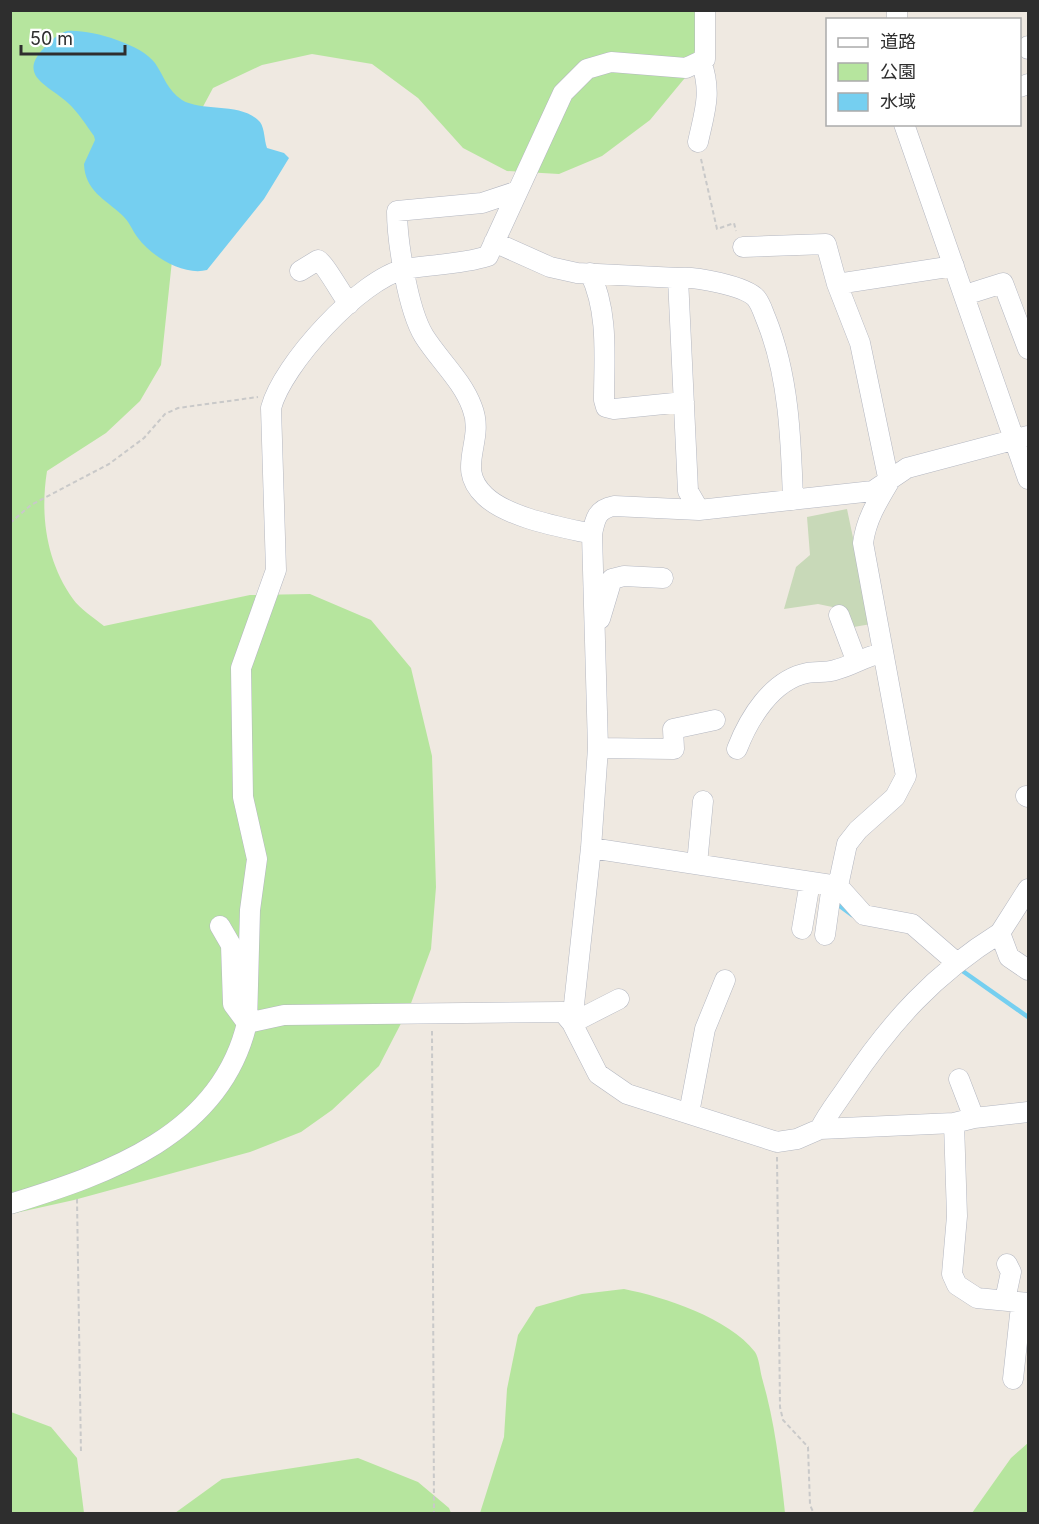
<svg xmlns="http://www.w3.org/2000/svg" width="1039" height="1524" font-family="Inter,'Noto Sans JP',sans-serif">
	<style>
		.green { fill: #b6e59e }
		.cemetery { fill: #c8d9b8 }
		.water { fill: #75cff0 }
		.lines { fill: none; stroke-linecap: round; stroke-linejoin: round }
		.stream { stroke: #75cff0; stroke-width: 4.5 }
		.minor-casing { stroke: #b4b7c1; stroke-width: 21 }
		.path { stroke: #c9c9c9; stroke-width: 2; stroke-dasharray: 4.5 3; stroke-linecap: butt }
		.minor { stroke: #fff; stroke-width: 20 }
	</style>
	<rect width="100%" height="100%" fill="#efe9e1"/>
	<!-- green -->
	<path class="green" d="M702,10v13l-13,50 -39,47 -48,36 -43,18 -52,-3 -44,-23 -45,-50 -46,-34 -60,-10 -50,11 -49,23 -22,41 -18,122 -12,114 -21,36 -34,32 -59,38c-7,44 -1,90 26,128 7,10 21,19 31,27l146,-31 60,-1 61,26 40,48 21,88 4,131 -5,62 -21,57 -31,60 -47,44 -31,22 -51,20 -176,48 -63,14 -1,-1203z
		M624,1289c40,8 105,29 131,63 4,6 5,18 7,26 13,45 18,89 23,135h-305l24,-76 3,-48 11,-54 18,-28 46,-13z
		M11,1412l40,15 26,31 7,55h-73z
		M1028,1443v70h-56l39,-55z
		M358,1458l60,24 31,26 2,5h-276l47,-34z"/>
	<!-- cemetery -->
	<path class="cemetery" d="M847,509l24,115 -23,4 -6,-19 -24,-5 -34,5 12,-42 14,-12 -3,-38z"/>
	<!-- water -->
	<path class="water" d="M67,31c23,-2 74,13 88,32 9,13 12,27 27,37 19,12 61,2 78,22 5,7 4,18 7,26l17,5 5,5 -25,41 -57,71c-23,6 -55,-13 -69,-32 -6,-8 -9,-17 -16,-23 -17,-16 -37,-24 -38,-51l11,-24 -1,-4c-8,-11 -16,-24 -26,-33 -20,-18 -51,-27 -24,-55 7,-7 13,-14 23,-17z"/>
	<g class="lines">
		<!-- stream -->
		<path class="stream" d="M837,904l15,11
			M964,972l64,45"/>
		<!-- minor casing -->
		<g class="minor-casing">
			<path id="minor" d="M897,20v-10
				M1028,46v3
				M1020,87l8,-3
				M904,124l124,355
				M698,142c7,-32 14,-49 3,-81
				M518,191l-36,12 -85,8c0,30 11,99 27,125 15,24 38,44 48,71 14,35 -18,60 13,89 23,22 76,31 107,38
				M494,242l56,25 27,6 101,5c17,-2 67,8 78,20 5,6 7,14 10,21 23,57 25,120 27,181
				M300,271l18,-11c7,4 24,35 31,44
				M590,273c19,40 14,85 14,127l2,7 8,2 70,-7
				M678,278l10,213 11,19
				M837,284l117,-18
				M965,295l38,-12 25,66
				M839,615l17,45
				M600,619l12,-40 12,-3 39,2
				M598,748l76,1 -1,-20 42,-9
				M737,749c12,-31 35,-69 70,-76 9,-2 19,0 28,-3 17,-4 30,-14 48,-17
				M1026,796l2,1
				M591,848l247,38 9,-42 11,-14 37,-33 11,-21 -43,-233c3,-23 14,-41 26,-61l-29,-139 -23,-59 -11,-40 -83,3
				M697,864l6,-63
				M838,886l26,29 48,9 45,39
				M1028,889l-28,44 9,24 19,13
				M220,926l11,19 2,59 14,19
				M802,929l8,-47
				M825,935l7,-50
				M247,1023l3,-113 7,-51 -14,-62 -2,-129 35,-98 -5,-162c11,-43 89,-129 134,-139 28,-5 55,-4 83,-13l75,-163 24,-24 24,-7 75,6 19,-9v-49
				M572,1023l19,-175 7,-100 -6,-214c3,-15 5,-25 22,-28l85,4 174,-19 34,-23 121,-32
				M572,1023l47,-24
				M959,1079l15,39
				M689,1113l16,-84 20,-49
				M954,1123l3,93 -5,58 5,11 20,13 51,5
				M820,1129c8,-16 18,-28 28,-43 43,-64 86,-112 152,-153
				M10,1204c98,-30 211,-69 237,-181l37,-8 279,-3 9,11 26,51 29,20 150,48 20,-3 23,-10 134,-6 20,-5 54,-6
				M1005,1300l6,-28 -4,-8
				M1013,1379l7,-64 8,-6"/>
		</g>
		<!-- path -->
		<path class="path" d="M701,159l16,70 17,-6 2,8
			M10,523l21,-18 78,-41 35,-26 21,-24 13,-6 80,-11
			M432,1031l2,483
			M777,1157l3,250 3,13 25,27 2,58 4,9
			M77,1199l4,255"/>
		<!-- minor -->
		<use href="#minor" class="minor"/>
	</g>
	<!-- border -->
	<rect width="1039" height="1524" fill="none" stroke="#2e2e2e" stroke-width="24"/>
	<!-- legend -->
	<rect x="826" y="18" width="195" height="108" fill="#ffffff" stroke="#ababab" stroke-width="1.5"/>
	<rect x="838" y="38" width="30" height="9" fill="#ffffff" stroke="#ababab" stroke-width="1.5"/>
	<text x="880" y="48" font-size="18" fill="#2e2e2e">道路</text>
	<rect x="838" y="63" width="30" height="18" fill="#b6e59e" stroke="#ababab" stroke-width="1.5"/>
	<text x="880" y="78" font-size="18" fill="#2e2e2e">公園</text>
	<rect x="838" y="93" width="30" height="18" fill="#75cff0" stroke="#ababab" stroke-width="1.5"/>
	<text x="880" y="108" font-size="18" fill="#2e2e2e">水域</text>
	<!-- scale -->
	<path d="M21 45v9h104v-9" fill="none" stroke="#2e2e2e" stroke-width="3"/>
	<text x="30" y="45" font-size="18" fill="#2e2e2e" stroke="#ffffff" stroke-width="4.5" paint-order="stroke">50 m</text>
</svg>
